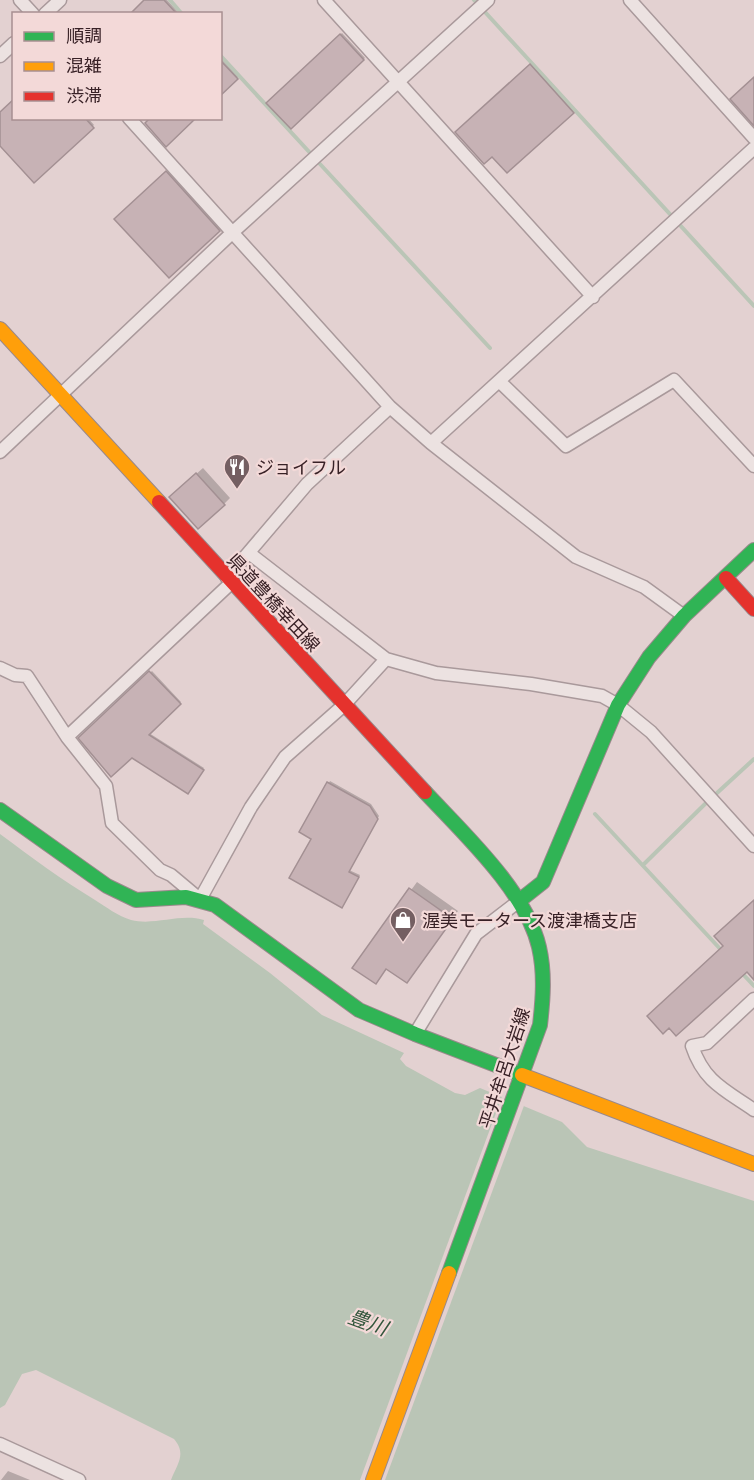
<svg xmlns="http://www.w3.org/2000/svg" width="754" height="1480" font-family="'Noto Serif','Noto Sans JP',serif">
	<style>
		.water { fill: #bac5b6 }
		.pier { fill: #e3d1d1 }
		.shadow { fill: #0003 }
		.lines { fill: none; stroke-linecap: round; stroke-linejoin: round }
		.stream { stroke: #bac5b6; stroke-width: 4 }
		.building { fill: #c7b2b5; stroke: #a39093; stroke-width: 1.5 }
		.street-casing { stroke: #a9999b; stroke-width: 15 }
		.fast-casing { stroke: #99898b; stroke-width: 16 }
		.slow-casing { stroke: #99898b; stroke-width: 16 }
		.jam-casing { stroke: #99898b; stroke-width: 16 }
		.street { stroke: #ece2e1; stroke-width: 12 }
		.fast { stroke: #30b455; stroke-width: 14 }
		.slow { stroke: #ff9f0a; stroke-width: 14 }
		.jam { stroke: #e5322d; stroke-width: 14 }
		.labels { text-anchor: middle; dominant-baseline: central; stroke-width: 4.5; stroke-linejoin: round; paint-order: stroke }
		.poi-label { font-size: 18px; fill: #382126; stroke: #f3d9d8; text-anchor: start }
		.street-label { font-size: 18px; fill: #382126; stroke: #f3d9d8 }
		.water-label { font-size: 20px; font-style: italic; fill: #32563c; stroke: #f3d9d8 }
	</style>
	<rect width="100%" height="100%" fill="#e3d1d1"/>
	<!-- water -->
	<path class="water" d="M0,834c31,23 62,46 95,66 11,7 23,16 36,20 24,6 49,-7 73,0l-1,4 67,49 52,42 82,38 -4,6 6,7 49,27 10,2 15,-7 82,34 25,25 167,54v279h-583c6,-16 16,-26 3,-41l-138,-69 -14,4 -17,31 -5,3z"/>
	<!-- pier -->
	<path class="pier" d="M503,1094l22,9 -140,377h-25z"/>
	<!-- shadow -->
	<path class="shadow" d="M146,0h21l12,13 -47,1z
		M342,33l23,25 -74,69 -23,-24z
		M220,57l19,19 -19,18z
		M532,63l42,48 -67,60 -15,-16 -35,-23z
		M0,114l14,4h74l6,7 -60,56 -34,-37z
		M168,171l53,58 -52,47 -53,-57z
		M203,468l27,30 -6,6 -47,-13z
		M152,671l29,31 -32,31 55,35 -15,23 -57,-35 -52,-18z
		M330,781l41,23 8,12 -30,54 11,5 -17,29 -30,-66 -12,-7z
		M417,882l41,29 -45,64 -25,-7 -13,14 -20,-15z
		M8,1471l22,9h-29z"/>
	<g class="lines">
		<!-- stream -->
		<path class="stream" d="M170,0l12,14
			M474,0l280,306
			M220,55l92,100
			M320,164l170,184
			M717,793l37,-34
			M595,814l128,138
			M643,865l64,-63
			M740,971l14,15"/>
	</g>
	<!-- building -->
	<path class="building" d="M144,0h20l13,14h-47z
		M340,34l24,26 -73,69 -25,-26z
		M220,60l18,19 -18,17z
		M530,64l44,49 -67,60 -15,-16 -8,7 -29,-32z
		M754,77v49l-24,-27z
		M14,99v19h71l9,10 -60,55 -34,-37v-34z
		M150,118h46l-30,29 -21,-24z
		M166,171l54,60 -51,47 -55,-59z
		M196,473l29,32 -27,24 -29,-32z
		M149,671l32,33 -32,31 55,35 -16,24 -56,-36 -21,19 -33,-39z
		M327,782l43,24 8,13 -29,53 10,5 -17,31 -53,-30 22,-39 -12,-7z
		M409,888l44,31 -46,64 -21,-14 -10,15 -24,-16z
		M754,900v80l-7,-8 -71,64 -7,-8 -6,6 -16,-18 76,-70 -9,-10z"/>
	<g class="lines">
		<!-- street casing -->
		<g class="street-casing">
			<path id="street" d="M20,0l13,14
				M324,0l269,297
				M630,0l124,138
				M45,14l15,-14
				M0,56l14,-13
				M129,118l261,289 41,36 145,114 68,30 40,29
				M499,381l67,65 108,-66 80,86
				M431,443l323,-295
				M0,452l233,-220 255,-232
				M249,553l137,106 50,14 95,11 71,12 16,9 33,27 103,114
				M227,578l80,-94 83,-77
				M0,668l15,7 12,1 40,61 39,49 6,37 48,47 11,5 31,26 1,-7 48,-87 34,-50 59,-52 42,-46
				M67,737l164,-154
				M754,999l-47,44 -15,3c12,36 33,44 62,64
				M415,1034l61,-100 43,-33
				M0,1444l79,36"/>
		</g>
		<!-- fast casing -->
		<g class="fast-casing">
			<path id="fast" d="M425,792c38,41 101,99 114,155 6,26 4,52 1,78l-91,248
				M0,810l107,76 29,14 50,-3 29,8 144,105 56,24 107,41
				M519,901l24,-19 75,-177 31,-48 35,-41 70,-66"/>
		</g>
		<!-- slow casing -->
		<g class="slow-casing">
			<path id="slow" d="M0,329l159,173
				M522,1075l232,89
				M373,1480l76,-207"/>
		</g>
		<!-- jam casing -->
		<g class="jam-casing">
			<path id="jam" d="M159,502l266,290
				M726,578l28,31"/>
		</g>
		<!-- street -->
		<use href="#street" class="street"/>
		<!-- fast -->
		<use href="#fast" class="fast"/>
		<!-- slow -->
		<use href="#slow" class="slow"/>
		<!-- jam -->
		<use href="#jam" class="jam"/>
	</g>
	<!-- icons -->
	<defs>
		<g id="restaurant-pin" transform="scale(1.35)"><path d="M0 17L-7.5 6A9.5 9.5 0 1 1 7.5 6Z" fill="#745f62" stroke="#f3d9d8"/><path d="M-5-6h1v4h1v-4h1v4h1v-4h1v5L-1.5 .5V6h-2V.5L-5-1ZM5-6V6H3V1.5H1.5Q1.5-4 5-6Z" fill="#fff"/></g>
		<g id="shop-pin" transform="scale(1.35)"><path d="M0 17L-7.5 6A9.5 9.5 0 1 1 7.5 6Z" fill="#745f62" stroke="#f3d9d8"/><path d="M-5-2.5h2.3a2.7 3.5 0 0 1 5.4 0H5L5.5 6h-11ZM-1.5-2.5h3a1.5 2.3 0 0 0-3 0Z" fill="#fff"/></g>
	</defs>
	<g fill-rule="evenodd">
		<use href="#restaurant-pin" x="237" y="467"/>
		<use href="#shop-pin" x="403" y="920"/>
	</g>
	<g class="labels">
		<!-- poi labels -->
		<g class="poi-label">
			<text x="256" y="467">ジョイフル</text>
			<text x="422" y="920">渥美モータース渡津橋支店</text>
		</g>
		<!-- street labels -->
		<g class="street-label">
			<text transform="translate(274 602) rotate(47)">県道豊橋幸田線</text>
			<text transform="translate(504 1068) rotate(-72)">平井牟呂大岩線</text>
		</g>
		<!-- water labels -->
		<g class="water-label">
			<text transform="translate(368 1322) rotate(20)">豊川</text>
		</g>
	</g>
	<!-- legend -->
	<rect x="12" y="12" width="210" height="108" fill="#f3d9d8" stroke="#a88f91" stroke-width="1.5"/>
	<rect x="24" y="32" width="30" height="9" fill="#30b455" stroke="#a88f91" stroke-width="1.5"/>
	<text x="66" y="42" font-size="18" fill="#382126">順調</text>
	<rect x="24" y="62" width="30" height="9" fill="#ff9f0a" stroke="#a88f91" stroke-width="1.5"/>
	<text x="66" y="72" font-size="18" fill="#382126">混雑</text>
	<rect x="24" y="92" width="30" height="9" fill="#e5322d" stroke="#a88f91" stroke-width="1.5"/>
	<text x="66" y="102" font-size="18" fill="#382126">渋滞</text>
</svg>
